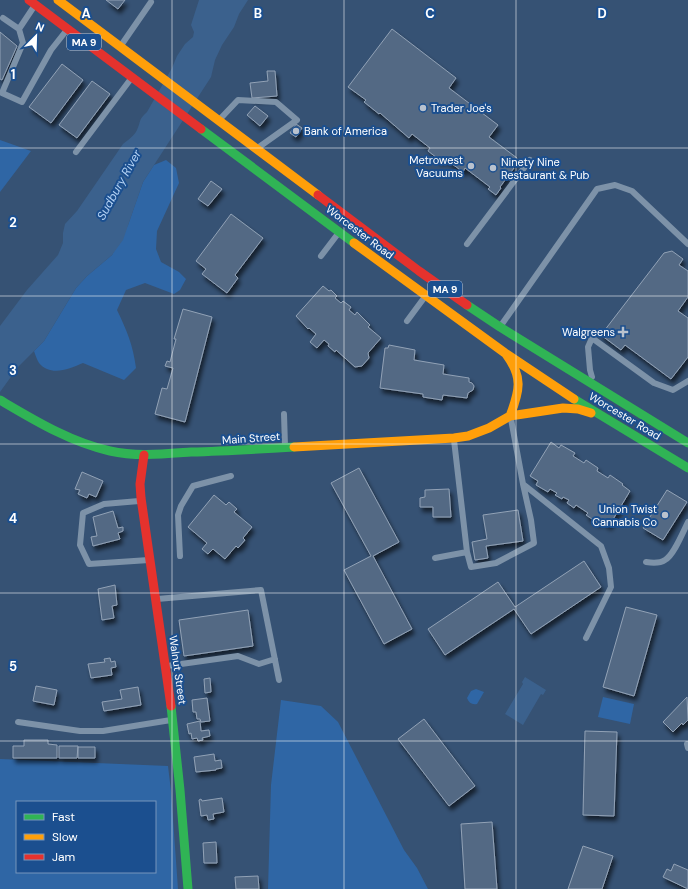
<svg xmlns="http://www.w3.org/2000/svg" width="688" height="889" font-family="'DM Sans',sans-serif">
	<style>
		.green { fill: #2f66a5; fill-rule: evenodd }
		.water { fill: #3b618d }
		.building { fill: #526984; stroke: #92a2b6; filter: url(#shadow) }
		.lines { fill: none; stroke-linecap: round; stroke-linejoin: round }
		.lane { stroke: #7d92a8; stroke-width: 6 }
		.fast { stroke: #30b455; stroke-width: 9 }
		.slow { stroke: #ff9f0a; stroke-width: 9 }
		.jam { stroke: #e5322d; stroke-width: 9 }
		.grid { fill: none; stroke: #fff; stroke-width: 1; stroke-opacity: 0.55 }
		.poi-dot { fill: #b9c2ce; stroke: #1b4f8f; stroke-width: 1.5 }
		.labels { text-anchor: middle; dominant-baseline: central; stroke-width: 4; stroke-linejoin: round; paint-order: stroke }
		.shield { fill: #1b4f8f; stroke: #bbcadd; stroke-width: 1 }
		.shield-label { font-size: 10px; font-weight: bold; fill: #fff }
		.poi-label { font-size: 11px; fill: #fff; stroke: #1b4f8f; text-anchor: start }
		.street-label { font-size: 11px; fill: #fff; stroke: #1b4f8f }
		.water-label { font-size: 12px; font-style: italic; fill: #b5d3f5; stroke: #1b4f8f }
		.grid-label { font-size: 13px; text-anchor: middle; font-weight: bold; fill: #fff; stroke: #1b4f8f; stroke-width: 4; stroke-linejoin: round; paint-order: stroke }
	</style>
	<defs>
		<filter id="shadow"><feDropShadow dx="2.5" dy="4.5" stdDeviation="2" flood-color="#0009"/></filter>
	</defs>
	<rect width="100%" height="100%" fill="#365274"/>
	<!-- green -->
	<path class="green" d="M0,140l31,11 -31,41z
		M166,160l10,8 3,15 -22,48 -1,18 5,13 18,10 7,7 -6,11 -6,4 -29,-11 -19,7 -9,20c10,21 16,35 19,58l-12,12 -41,-17c-14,6 -32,14 -44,0 -2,-3 -4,-9 -5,-12l10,-10 32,-53 11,-12 25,-21 16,-30 15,-43 11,-17z
		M476,689l8,3 -7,12c-5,1 -8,-1 -10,-6l4,-7z
		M603,697l31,7 -4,20 -32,-7z
		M281,700l40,6 17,16 66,128 13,18 11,21h-160l3,-104z
		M0,759l168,7 3,25 7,98h-178zM17,802h138v70h-138z"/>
	<!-- water -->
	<path class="water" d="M199,0h49l-9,14 -5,13 -12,18 -7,15 -4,17 -68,105 -20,58 -11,15 -25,21 -11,12 -32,53 -26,26 -18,25v-66l27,-36 31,-35 5,-12v-10l2,-9 12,-13 46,-67c5,-4 11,-8 14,-14 4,-8 1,-10 10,-18l25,-44 5,-12 8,-12 8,-7 1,-5 -3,-7z
		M525,677l21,13 -3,5 -2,-1 -18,31 -18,-11 18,-30 -1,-2z"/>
	<!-- building -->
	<path class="building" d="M106,0h19l-7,9z
		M392,29l64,49 -7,10 49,37 -9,12 28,21 -6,8 3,2 -14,19 1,1 -5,7 -8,-6 2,-2 -25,-19 -2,4 -19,-14 -3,3 -13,-10 2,-3 -18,-14 -3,4 -29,-25 -1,1 -15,-12 2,-2 -18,-13z
		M0,32l17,14 -15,34 -2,-1z
		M62,64l21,16 -32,43 -22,-16z
		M267,71h8l2,25 -25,2 -2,-15 18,-2z
		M92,81l18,13 -33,44 -18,-13z
		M255,106l13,10 -8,10 -13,-11z
		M296,124l6,4 -6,9 -6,-4z
		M211,181l11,8 -14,17 -10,-7z
		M231,214l32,24 -28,37 3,3 -11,15 -25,-19 4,-5 -10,-8z
		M672,251l11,8 -4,6 9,6v26l-10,14 10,7v39l-17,22 -46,-34 -4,5 -20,-15 63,-82z
		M323,286l6,5 2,-1 6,6 -2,2 6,5 2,-2 8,6 -2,3 6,5 2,-3 13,13 -2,2 13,11 -13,15 1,5 -7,8 -7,1 -19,-17 -1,2 -7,-6 1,-2 -5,-4 -7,8 -7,-6 6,-8 -7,-6 -1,1 -12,-13z
		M183,309l29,8 -27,105 -30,-8 7,-26 5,1 6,-21 -8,-2 2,-5 3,1 6,-23h-2z
		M389,345l26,5 -1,10 30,5 -1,9 26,4v4l3,1 2,3 -1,4 -5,3 -1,5 -24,-3 -1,5 -19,-3v-3l-43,-6 5,-40h3z
		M551,442l8,6 2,-3 14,8 -2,3 11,7 2,-3 12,8 -1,3 11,7 2,-3 13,9 -1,1 8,6 -21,35 -9,-6 -2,3 -12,-8 2,-2 -12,-8 -2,3 -7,-5 2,-3 -6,-3 -1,2 -7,-4 2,-2 -7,-4 -2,3 -12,-7 2,-4 -8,-5z
		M359,468l40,74 -26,14 39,73 -28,15 -40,-74 27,-14 -40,-73z
		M82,472l21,9 -7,16 -7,-3 -2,4 -9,-4 2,-4 -5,-1z
		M449,489l2,28h-18v-10h-13v-9l5,-1v-7z
		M667,490l20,12 -24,38 -20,-12z
		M214,495l12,10 3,-3 8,7 -3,3 18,15 -9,11 2,2 -7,8 -2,-2 -11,13 -12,-10 -5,5 -6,-5 5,-6 -19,-16z
		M518,510l5,31 -37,5 2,12 -13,2 -3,-18 15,-3 -4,-24z
		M113,511l5,17 5,-1v4l-5,2 2,6 -27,7 -2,-9 6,-1 -4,-19z
		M584,561l17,26 -70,47 -17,-25 -69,46 -17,-26 70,-47 17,25z
		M115,585l2,20 -5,1 2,12 -12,2 -4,-31z
		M626,607l31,8 -23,81 -31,-9z
		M248,610l5,36 -69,10 -5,-36z
		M110,658l1,4 4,-1 1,6 -5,1 1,7 -21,3 -3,-14 17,-2 -1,-3z
		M210,678l1,14 -6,1 -1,-14z
		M36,686l21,4 -3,15 -21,-4z
		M138,687l3,18 -37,6 -2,-9 20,-3 -2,-9z
		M687,697l1,23 -5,5 -1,-2 -9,9 -10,-10z
		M207,698l3,23 -9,1 -1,-3h-3l-1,-7h-3l-1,-12z
		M424,719l51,67 -26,20 -51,-67z
		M200,721l1,10 8,-1 1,6 -8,2 1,2 -5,1 -1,-3 -5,1 -1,-6 -2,1 -2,-10z
		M585,731l32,1 -3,84 -31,-1z
		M24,740h24v4l9,1v13h-44v-12h11z
		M59,746h19l-1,12h-18z
		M78,747h17v11h-17z
		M214,754l1,7 6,-1 1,8 -6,1v1l-20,2 -2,-15z
		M222,798l2,14 -11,2 1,5 -6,1 -1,-5 -6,1 -2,-16 2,-1 1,2z
		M492,822l5,67h-32l-4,-65z
		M216,842l1,21h-13l-1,-20z
		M583,846l30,10 -11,33h-34z
		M674,864l14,6v19l-25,-12 4,-8 4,2z
		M258,876l1,13h-23l-1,-12z"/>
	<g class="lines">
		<!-- lane -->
		<path class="lane" d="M33,8l-14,21 4,14 -21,50 20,9 29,-52 15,-19
			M3,18l16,11
			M122,44l29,-42
			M221,118l17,-18 38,2 21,18 -38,27
			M76,152l54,-72
			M467,244l63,-84
			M321,256l16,-21
			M407,321l17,-23
			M502,324l95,-135 18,-4 17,6 56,53
			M592,377l-2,-7 -2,-23 4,-9 62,45 19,7 15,-9
			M284,414l1,32
			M511,419l12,65 78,62 8,22 2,19 -25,51
			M139,501l-35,3 -21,9 -3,32 9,19 60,-4
			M467,552l4,15 25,-4 38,-20 -3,-23 -8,-36
			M180,556l-2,-41 3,-9 12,-20 38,-10
			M435,558l32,-6 -13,-112
			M646,562c6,1 13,2 19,-2 9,-5 18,-28 23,-38
			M157,599l104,-9 18,90
			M167,666l71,-10 21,8 16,-5
			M18,722l62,9h23l68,-11
			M687,744l1,4"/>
		<!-- fast -->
		<path class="fast" d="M201,129l153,114
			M467,305l33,22 188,116
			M574,399l114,69
			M0,400c34,20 70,42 110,51 26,6 54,3 81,1 35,-1 69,-3 103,-5
			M171,706l9,84 8,99"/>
		<!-- slow -->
		<path class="slow" d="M58,0l260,195
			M354,243l151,110 69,46
			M506,354c17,23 14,36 4,62
			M294,447l160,-9 14,-2 21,-8 21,-12 53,-8 15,1 13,4"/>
		<!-- jam -->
		<path class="jam" d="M29,0l172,129
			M318,195l101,76 48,34
			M144,455l-4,29 1,14 30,208"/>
	</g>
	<!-- grid -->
	<path class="grid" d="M172,0v889M344,0v889M516,0v889M0,148h688M0,296h688M0,444h688M0,593h688M0,741h688"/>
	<!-- markers -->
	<g class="poi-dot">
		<circle cx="423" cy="108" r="4"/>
		<circle cx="296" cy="131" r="4"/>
		<circle cx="471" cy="166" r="4"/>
		<circle cx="493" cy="168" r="4"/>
		<path d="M621 326h4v4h4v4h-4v4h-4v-4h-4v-4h4z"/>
		<circle cx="665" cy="515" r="4"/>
	</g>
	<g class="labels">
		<!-- shield labels -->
		<g class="shield">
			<rect x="67" y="34" width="34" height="16" rx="3"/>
			<rect x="428" y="281" width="34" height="16" rx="3"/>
		</g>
		<g class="shield-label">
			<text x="84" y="42">MA 9</text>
			<text x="445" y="289">MA 9</text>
		</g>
		<!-- poi labels -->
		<g class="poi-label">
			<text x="431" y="108">Trader Joe's</text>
			<text x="304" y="131">Bank of America</text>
			<text x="463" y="160" text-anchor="end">Metrowest<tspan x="463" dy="13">Vacuums</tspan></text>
			<text x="501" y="162">Ninety Nine<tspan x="501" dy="13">Restaurant &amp; Pub</tspan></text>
			<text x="615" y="332" text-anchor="end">Walgreens</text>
			<text x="657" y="509" text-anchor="end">Union Twist<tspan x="657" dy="13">Cannabis Co</tspan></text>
		</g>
		<!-- street labels -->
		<g class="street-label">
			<text transform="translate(360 232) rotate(37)">Worcester Road</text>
			<text transform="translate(625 416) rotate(31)">Worcester Road</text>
			<text transform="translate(251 438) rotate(-4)">Main Street</text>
			<text transform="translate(178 670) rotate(82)">Walnut Street</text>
		</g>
		<!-- water labels -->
		<g class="water-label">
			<text transform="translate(119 185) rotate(-61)">Sudbury River</text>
		</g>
	</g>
	<g class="grid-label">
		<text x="86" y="18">A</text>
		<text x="258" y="18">B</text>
		<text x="430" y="18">C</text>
		<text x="602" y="18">D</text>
		<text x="13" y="79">1</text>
		<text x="13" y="227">2</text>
		<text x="13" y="375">3</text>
		<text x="13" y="523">4</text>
		<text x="13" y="671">5</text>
	</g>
	<!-- legend -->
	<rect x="16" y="801" width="140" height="72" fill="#1b4f8f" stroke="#7695bc"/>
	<rect x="24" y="814" width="20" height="6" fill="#30b455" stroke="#7695bc"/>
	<text x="52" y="821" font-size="12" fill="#ffffff">Fast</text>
	<rect x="24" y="834" width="20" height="6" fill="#ff9f0a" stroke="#7695bc"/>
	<text x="52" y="841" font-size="12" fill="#ffffff">Slow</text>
	<rect x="24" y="854" width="20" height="6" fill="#e5322d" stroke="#7695bc"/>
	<text x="52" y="861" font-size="12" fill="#ffffff">Jam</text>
	<!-- north arrow -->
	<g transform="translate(36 36) rotate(23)" stroke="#1b4f8f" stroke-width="3" paint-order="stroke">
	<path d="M0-3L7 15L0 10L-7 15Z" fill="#ffffff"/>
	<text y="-6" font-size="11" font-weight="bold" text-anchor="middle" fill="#ffffff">N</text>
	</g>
</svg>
